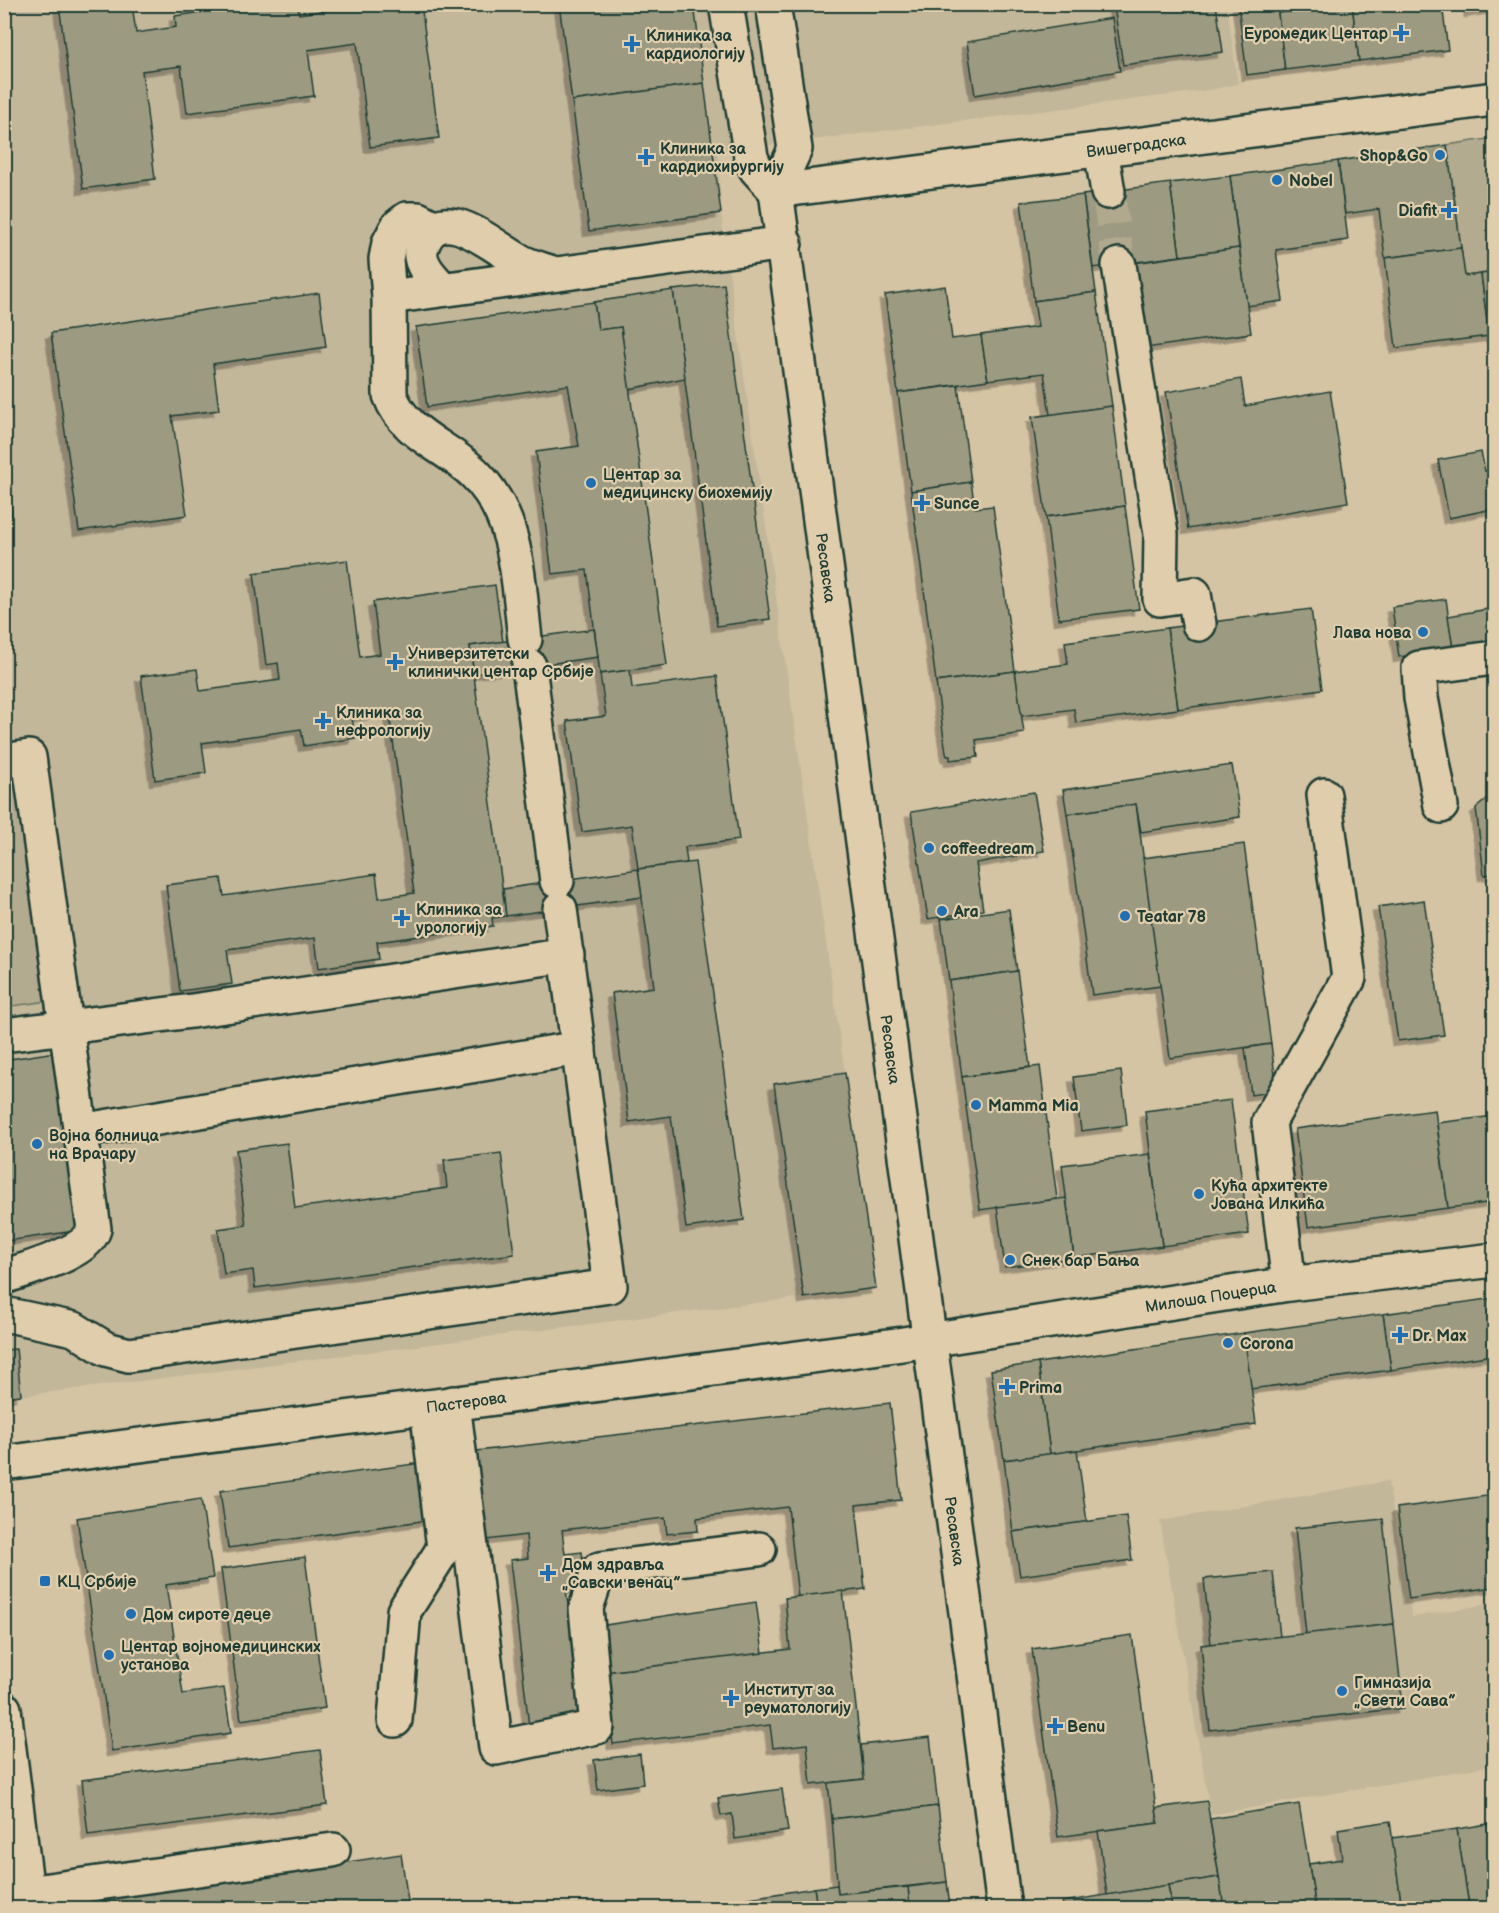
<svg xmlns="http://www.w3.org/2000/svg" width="1499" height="1913" viewBox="0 0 1499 1913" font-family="'Balsamiq Sans',sans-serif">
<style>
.built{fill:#c3b79a}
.green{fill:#b3ab8f;stroke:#697462;stroke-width:1.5}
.building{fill:#9c9a81;stroke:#1f3d34;stroke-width:1.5;filter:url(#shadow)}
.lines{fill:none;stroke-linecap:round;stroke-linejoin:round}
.minor-tunnel{stroke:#b0a98e;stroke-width:33;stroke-dasharray:33 16;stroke-linecap:butt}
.minor-casing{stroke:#1f3d34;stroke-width:38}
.minor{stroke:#e0cdab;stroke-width:33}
.poi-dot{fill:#1f6fb2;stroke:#e0cdab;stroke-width:2}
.labels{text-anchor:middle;stroke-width:4.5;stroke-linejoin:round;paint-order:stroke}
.poi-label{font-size:16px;font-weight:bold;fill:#1f3d34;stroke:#e0cdab;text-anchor:start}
.street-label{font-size:16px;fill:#1f3d34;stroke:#e0cdab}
</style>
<defs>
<filter id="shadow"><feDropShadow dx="-5.5" dy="5.5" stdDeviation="0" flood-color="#0004"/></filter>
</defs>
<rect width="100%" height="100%" fill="#d4c4a4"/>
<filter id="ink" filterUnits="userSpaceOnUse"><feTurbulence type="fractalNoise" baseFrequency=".0167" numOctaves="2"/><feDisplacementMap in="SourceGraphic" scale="12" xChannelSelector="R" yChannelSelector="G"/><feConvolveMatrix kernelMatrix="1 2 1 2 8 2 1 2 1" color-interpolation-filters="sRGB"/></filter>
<g filter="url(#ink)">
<g class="built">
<polygon points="4,5 1227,5 1238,84 1210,90 718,152 721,213 726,251 876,1288 5,1398"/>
<polygon points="1388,1481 1412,1617 1494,1603 1494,1765 1211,1815 1160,1521"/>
</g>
<g class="green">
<polygon points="1494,138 1494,272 1465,276 1447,145"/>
<polygon points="15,760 48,1001 5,1007 4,761"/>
</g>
<g class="building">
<polygon points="59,4 132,4 136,33 176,27 175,16 258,4 298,4 299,14 356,6 356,4 421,4 439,138 370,147 357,43 308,50 314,96 187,113 181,66 142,71 155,179 83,189"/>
<polygon points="559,4 694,4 704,83 572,101"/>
<polygon points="1124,4 1216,4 1223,52 1123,65 1114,6"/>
<polygon points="1238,4 1277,4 1285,70 1247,75"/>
<polygon points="1352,4 1359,61 1285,70 1278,13"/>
<polygon points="1352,4 1442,4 1448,50 1359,61"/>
<polygon points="1469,4 1494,4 1494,8 1470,12"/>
<polygon points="1112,18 1120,71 975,95 967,42"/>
<polygon points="704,83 721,213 589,231 572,101"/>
<polygon points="1447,145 1461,248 1385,258 1379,209 1345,214 1338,161"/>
<polygon points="1338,161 1348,240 1276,250 1283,301 1247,306 1230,176"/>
<polygon points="1230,176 1239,248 1180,256 1170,183"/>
<polygon points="1170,183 1180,256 1093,268 1083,195"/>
<polygon points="1083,195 1096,292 1034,301 1021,202"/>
<polygon points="1239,248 1251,333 1146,348 1134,263"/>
<polygon points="1461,248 1465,276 1481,274 1489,336 1396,348 1385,258"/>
<polygon points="1494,272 1494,336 1489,336 1481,274"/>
<polygon points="724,284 770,619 717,626 673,290"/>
<polygon points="945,286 952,339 981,335 988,380 898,393 885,295"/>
<polygon points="673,290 685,378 629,389 621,327 598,330 594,302"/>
<polygon points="1096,292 1112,406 1050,415 1044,373 988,380 981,335 1038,327 1034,301"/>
<polygon points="319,293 326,347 213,364 219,410 172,416 187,515 79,531 51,333"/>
<polygon points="594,302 598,330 621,327 667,665 600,674 587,570 552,574 536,452 579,446 568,385 427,407 416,327"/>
<polygon points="1241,379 1245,406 1330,391 1348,502 1188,529 1166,392"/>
<polygon points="958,385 971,482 911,491 898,393"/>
<polygon points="1112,406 1125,506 1046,517 1032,417"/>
<polygon points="4,447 12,515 4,516"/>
<polygon points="1481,452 1485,471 1494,469 1494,514 1493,509 1449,518 1438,460"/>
<polygon points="971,482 975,508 993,506 1015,671 936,682 911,491"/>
<polygon points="1125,506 1139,609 1059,619 1046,517"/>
<polygon points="347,560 360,657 380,654 373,602 495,585 503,642 470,646 506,916 492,918 493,926 377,942 379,959 319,968 315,938 227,950 232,984 180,991 166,885 221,878 224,896 376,874 379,898 414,893 389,712 352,717 355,738 304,746 301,729 202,743 206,773 155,780 141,676 197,669 200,691 280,680 278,663 266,665 254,573"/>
<polygon points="1446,599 1453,648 1399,657 1392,607"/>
<polygon points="1494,608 1494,642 1453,648 1448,616"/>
<polygon points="1311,609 1322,689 1178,709 1167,628"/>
<polygon points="1167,628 1178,709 1076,723 1074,709 1021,716 1015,671 1068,664 1065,642"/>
<polygon points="594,629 598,657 474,674 470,646"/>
<polygon points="630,670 632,688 717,676 739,840 685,847 687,863 638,869 632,825 582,832 567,721 606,716 600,674"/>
<polygon points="1015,671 1024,733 976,740 978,757 950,760 950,756 947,756 946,753 936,682"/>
<polygon points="1232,765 1240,817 1141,832 1136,804 1067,814 1063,790"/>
<polygon points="1034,792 1044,851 976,863 983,910 928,919 911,812"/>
<polygon points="1494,793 1494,874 1484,875 1476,808"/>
<polygon points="1136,804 1161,986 1092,995 1067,814"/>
<polygon points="1244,844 1271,1044 1170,1058 1143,858"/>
<polygon points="695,862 744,1220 686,1228 671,1116 629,1122 612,993 654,987 638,869"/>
<polygon points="638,869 642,897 506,916 503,889"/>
<polygon points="1424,900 1444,1035 1398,1041 1378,907"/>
<polygon points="1009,909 1017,971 949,981 941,919"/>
<polygon points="1017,971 1030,1067 962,1077 949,981"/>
<polygon points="1271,1044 1277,1091 1251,1095 1245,1048"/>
<polygon points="55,1052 81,1230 7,1241 4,1228 4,1060"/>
<polygon points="1040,1066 1057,1199 980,1210 962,1077"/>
<polygon points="1121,1071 1127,1125 1081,1131 1074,1077"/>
<polygon points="845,1073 876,1288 804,1298 774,1084"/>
<polygon points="1231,1100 1249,1234 1162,1246 1145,1111"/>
<polygon points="1435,1110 1448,1208 1308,1227 1295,1129"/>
<polygon points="1494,1116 1494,1202 1448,1208 1437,1123"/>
<polygon points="287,1143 295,1208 447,1188 444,1160 501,1153 514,1254 255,1288 253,1270 224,1274 218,1229 246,1225 236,1150"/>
<polygon points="1150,1154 1162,1246 1074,1258 1062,1165"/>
<polygon points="1066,1198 1074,1258 1005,1267 997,1207"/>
<polygon points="1494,1298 1494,1355 1391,1370 1383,1314"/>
<polygon points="1383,1314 1391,1370 1251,1389 1244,1333"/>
<polygon points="1244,1333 1256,1424 1050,1454 1038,1363"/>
<polygon points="16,1349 21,1395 4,1397 4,1350"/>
<polygon points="1038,1363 1050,1454 1004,1460 991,1370"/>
<polygon points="890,1403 901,1500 856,1505 865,1589 798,1597 788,1507 697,1518 698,1531 667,1534 665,1518 562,1530 565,1554 582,1552 586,1587 566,1589 582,1721 529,1727 510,1560 528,1558 526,1535 487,1540 477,1451"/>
<polygon points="1077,1450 1087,1522 1013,1532 1004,1460"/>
<polygon points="428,1462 436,1519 228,1548 220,1491"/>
<polygon points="1494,1495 1494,1587 1409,1599 1397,1508"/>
<polygon points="201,1499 213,1578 166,1585 183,1694 224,1688 231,1733 112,1751 77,1518"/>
<polygon points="1126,1516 1132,1560 1020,1576 1013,1532"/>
<polygon points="1383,1519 1394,1624 1306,1634 1295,1528"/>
<polygon points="305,1557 325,1708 241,1720 221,1569"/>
<polygon points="1273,1572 1280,1637 1211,1644 1204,1579"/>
<polygon points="843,1591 864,1779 811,1785 807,1744 773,1748 770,1725 613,1744 604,1672 790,1649 785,1598"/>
<polygon points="756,1602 763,1653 604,1672 599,1626"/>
<polygon points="1394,1624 1403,1708 1210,1730 1201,1645"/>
<polygon points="1132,1635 1158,1823 1058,1837 1032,1649"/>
<polygon points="930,1737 938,1806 832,1819 828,1783 864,1779 861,1745"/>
<polygon points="320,1750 327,1805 88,1835 82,1780"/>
<polygon points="640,1754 643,1784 598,1790 594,1760"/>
<polygon points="782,1789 788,1831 735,1839 732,1814 721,1816 718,1798"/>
<polygon points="1207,1801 1219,1877 1107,1895 1098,1831 1158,1823 1156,1808"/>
<polygon points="1299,1804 1316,1908 1224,1908 1210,1819"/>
<polygon points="938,1806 947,1882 838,1894 832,1819"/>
<polygon points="1390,1821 1402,1908 1316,1908 1309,1864 1342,1859 1338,1829"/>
<polygon points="1494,1823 1494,1903 1469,1906 1457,1829"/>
<polygon points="1457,1829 1469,1906 1454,1908 1402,1908 1392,1838"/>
<polygon points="401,1854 409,1908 86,1908 85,1901"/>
<polygon points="1219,1877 1224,1908 1172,1908 1168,1885"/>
<polygon points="947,1882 950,1908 910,1908 908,1887"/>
<polygon points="837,1885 838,1894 908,1887 910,1908 817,1908 814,1888"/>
<polygon points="1168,1885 1172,1908 1063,1908 1062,1902"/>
<polygon points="814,1888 817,1908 718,1908 717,1903"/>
<polygon points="717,1903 718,1908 687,1908"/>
</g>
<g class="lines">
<polyline class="minor-tunnel" points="1108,192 1119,265"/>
<g class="minor-casing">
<g id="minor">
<polyline points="726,4 751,157 756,169 776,191"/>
<polyline points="773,4 795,149 776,191"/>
<polyline points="1101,149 1108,192"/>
<path id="s1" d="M776,191L967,1620L1004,1908"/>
<path id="s2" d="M776,191L1494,99"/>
<path d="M435,228L418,219H407L398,226L389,243L386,259L389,297L390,395C404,435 449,447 476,475C519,518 518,582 525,639"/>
<polyline points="1119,265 1161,534 1160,599 1194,594 1199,624"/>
<path d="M443,289C432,278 416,262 422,246C439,197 492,246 518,260C528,266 541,269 552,273"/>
<polyline points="389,297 785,243"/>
<polyline points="529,666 557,881"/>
<path d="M4,761L29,757L94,1229C87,1254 28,1268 4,1277"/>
<polyline points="1441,806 1421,698 1419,668 1494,658"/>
<polyline points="4,1035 192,1011 567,955"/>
<polyline points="80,1131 579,1048"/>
<polyline points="1289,1284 1269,1122 1349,978 1324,795"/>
<polyline points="4,1314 74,1329 106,1349 129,1355 610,1286 560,909"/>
<polyline points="453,1403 496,1748 597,1727 586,1608 599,1569 759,1549"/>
<path id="s3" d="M4,1463L903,1344L1289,1284L1494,1260"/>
<polyline points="4,1709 29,1908"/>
<polyline points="395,1720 404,1611 444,1548 427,1407"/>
<polyline points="27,1893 333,1850"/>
</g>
</g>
<use href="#minor" class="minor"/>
</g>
</g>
<g class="poi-dot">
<path d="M1398 24h6v6h6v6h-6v6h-6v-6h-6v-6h6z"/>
<path d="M629 35h6v6h6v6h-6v6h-6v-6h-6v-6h6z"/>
<circle cx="1440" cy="155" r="6"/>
<path d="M643 148h6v6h6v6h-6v6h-6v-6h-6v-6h6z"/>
<circle cx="1277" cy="180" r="6"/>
<path d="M1446 201h6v6h6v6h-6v6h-6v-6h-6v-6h6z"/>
<circle cx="591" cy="483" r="6"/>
<path d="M919 494h6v6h6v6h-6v6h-6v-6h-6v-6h6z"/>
<circle cx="1423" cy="632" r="6"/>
<path d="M392 653h6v6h6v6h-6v6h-6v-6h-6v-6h6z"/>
<path d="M320 712h6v6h6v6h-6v6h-6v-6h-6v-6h6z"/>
<circle cx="929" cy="848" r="6"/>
<circle cx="942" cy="911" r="6"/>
<circle cx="1125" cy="916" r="6"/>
<path d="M399 909h6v6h6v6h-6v6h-6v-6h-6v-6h6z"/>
<circle cx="976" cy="1105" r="6"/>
<circle cx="37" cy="1144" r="6"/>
<circle cx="1199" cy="1194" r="6"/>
<circle cx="1010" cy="1260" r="6"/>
<path d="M1397 1326h6v6h6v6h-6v6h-6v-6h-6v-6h6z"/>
<circle cx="1228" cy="1343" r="6"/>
<path d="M1004 1378h6v6h6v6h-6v6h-6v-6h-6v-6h6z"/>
<path d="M545 1564h6v6h6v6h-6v6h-6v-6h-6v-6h6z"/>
<rect x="39" y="1575" width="12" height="12" rx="3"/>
<circle cx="131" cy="1614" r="6"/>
<circle cx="109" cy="1655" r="6"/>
<circle cx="1342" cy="1691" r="6"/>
<path d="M728 1689h6v6h6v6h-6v6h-6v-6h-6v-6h6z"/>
<path d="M1052 1717h6v6h6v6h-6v6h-6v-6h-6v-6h6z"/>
</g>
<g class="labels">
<g class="poi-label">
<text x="1388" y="39" text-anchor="end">Еуромедик Центар</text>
<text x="646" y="41">Клиника за<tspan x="646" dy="18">кардиологију</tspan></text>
<text x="660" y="154">Клиника за<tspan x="660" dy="18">кардиохирургију</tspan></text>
<text x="1428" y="161" text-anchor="end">Shop&amp;Go</text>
<text x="1289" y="186">Nobel</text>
<text x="1437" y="216" text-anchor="end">Diafit</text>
<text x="603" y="480">Центар за<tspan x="603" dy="18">медицинску биохемију</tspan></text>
<text x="934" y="509">Sunce</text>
<text x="1411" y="638" text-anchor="end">Лава нова</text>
<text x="408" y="659">Универзитетски<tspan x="408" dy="18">клинички центар Србије</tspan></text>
<text x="336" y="718">Клиника за<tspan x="336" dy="18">нефрологију</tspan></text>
<text x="941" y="854">coffeedream</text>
<text x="416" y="915">Клиника за<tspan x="416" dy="18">урологију</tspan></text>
<text x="954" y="917">Ara</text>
<text x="1137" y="922">Teatar 78</text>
<text x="988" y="1111">Mamma Mia</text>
<text x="49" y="1141">Војна болница<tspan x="49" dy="18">на Врачару</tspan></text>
<text x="1211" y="1191">Кућа архитекте<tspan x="1211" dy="18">Јована Илкића</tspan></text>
<text x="1022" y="1266">Снек бар Бања</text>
<text x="1412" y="1341">Dr. Max</text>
<text x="1240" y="1349">Corona</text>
<text x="1019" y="1393">Prima</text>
<text x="562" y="1570">Дом здравља<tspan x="562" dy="18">„Савски венац”</tspan></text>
<text x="57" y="1587">КЦ Србије</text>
<text x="143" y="1620">Дом сироте деце</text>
<text x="121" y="1652">Центар војномедицинских<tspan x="121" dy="18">установа</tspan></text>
<text x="1354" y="1688">Гимназија<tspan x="1354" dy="18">„Свети Сава”</tspan></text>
<text x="744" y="1695">Институт за<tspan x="744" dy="18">реуматологију</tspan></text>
<text x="1067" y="1732">Benu</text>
</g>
<g class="street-label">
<text dy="6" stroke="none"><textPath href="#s2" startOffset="363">Вишеградска</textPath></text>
<text dy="6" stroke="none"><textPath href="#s1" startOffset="380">Ресавска</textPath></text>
<text dy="6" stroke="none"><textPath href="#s1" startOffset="866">Ресавска</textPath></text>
<text dy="6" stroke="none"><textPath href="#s3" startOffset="1218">Милоша Поцерца</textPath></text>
<text dy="6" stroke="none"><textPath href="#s3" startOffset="466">Пастерова</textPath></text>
<text dy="6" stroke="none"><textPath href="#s1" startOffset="1352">Ресавска</textPath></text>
</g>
</g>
<rect width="1499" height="1913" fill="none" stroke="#e0cdab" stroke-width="24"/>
<rect x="12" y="12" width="1475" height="1889" fill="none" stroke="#1f3d34" stroke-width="2" filter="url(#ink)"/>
</svg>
